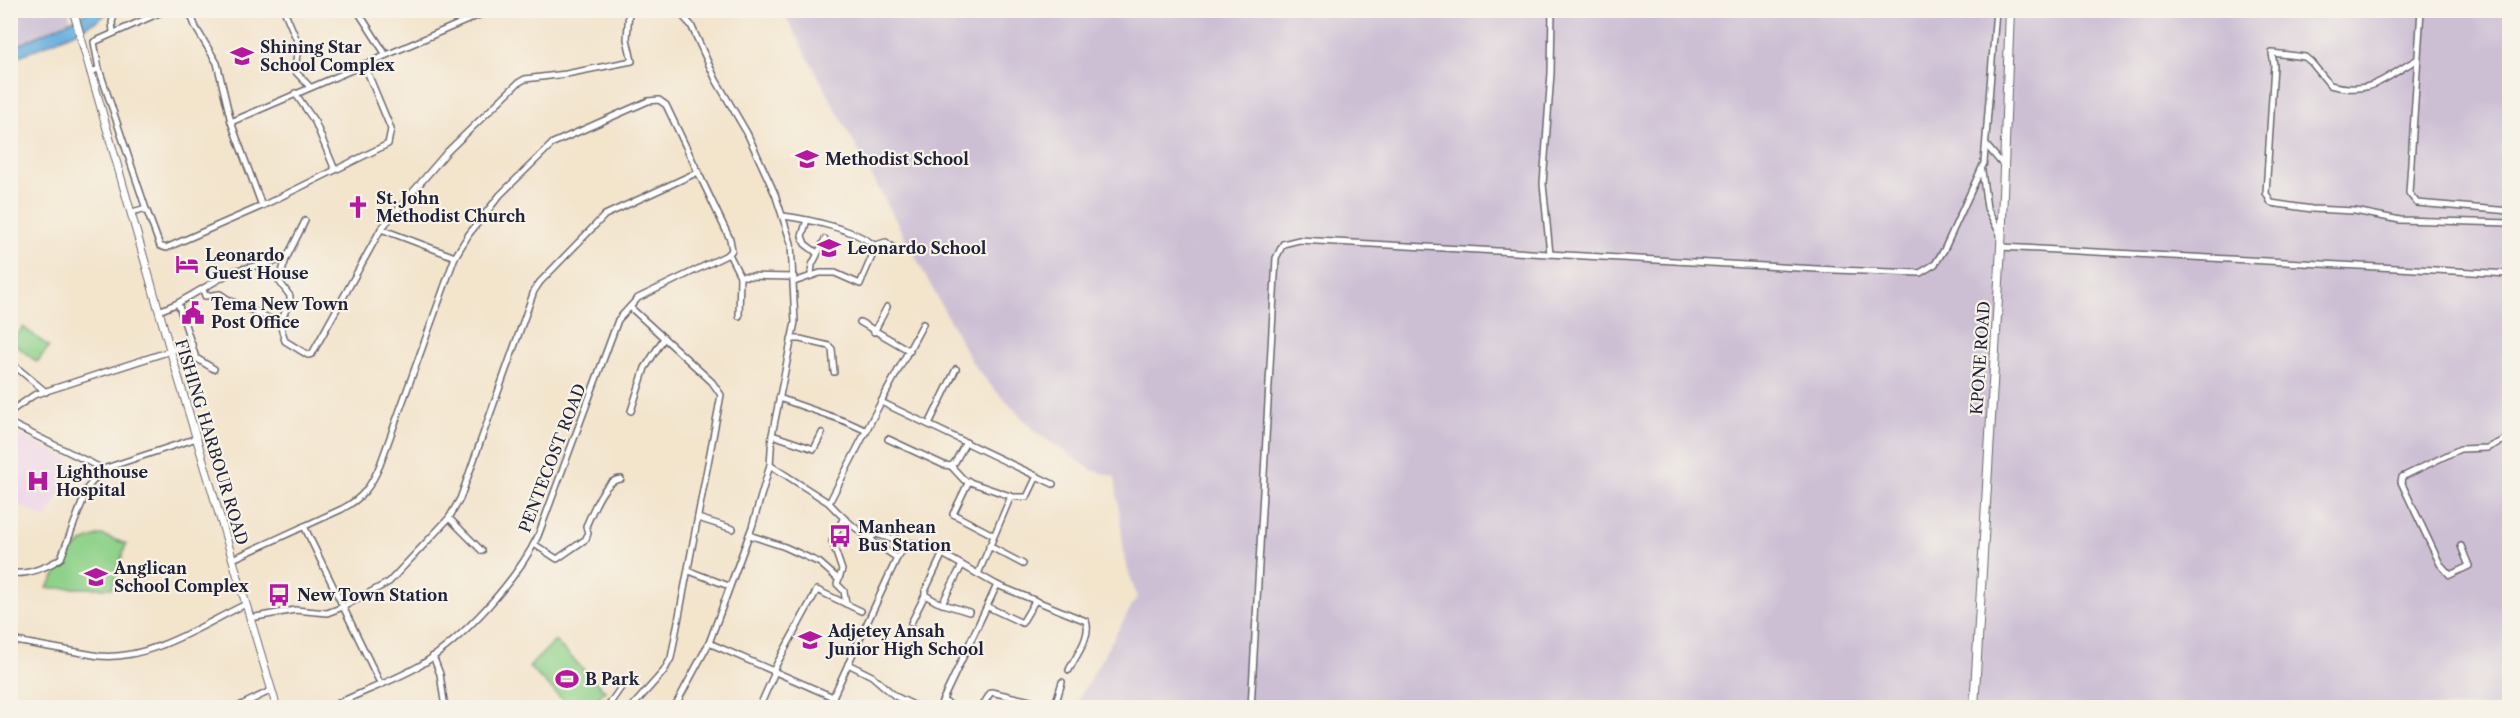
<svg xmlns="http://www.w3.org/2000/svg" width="2520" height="718" viewBox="0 0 2520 718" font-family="'Libre Caslon Text',serif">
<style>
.built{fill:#edd1e9}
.industrial{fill:#ccbfd4}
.green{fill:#8ed189;stroke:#587a62;stroke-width:1.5}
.water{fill:url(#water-ripples);stroke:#44688c;stroke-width:1.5}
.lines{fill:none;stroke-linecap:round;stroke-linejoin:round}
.minor-casing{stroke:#6b666e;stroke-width:8}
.tertiary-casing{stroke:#6b666e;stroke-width:9}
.secondary-casing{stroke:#6b666e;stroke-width:10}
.minor{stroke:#fff;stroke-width:5}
.tertiary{stroke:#fff;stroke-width:7}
.secondary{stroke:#fff;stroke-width:8}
.labels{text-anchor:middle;stroke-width:4.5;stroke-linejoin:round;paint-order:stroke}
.poi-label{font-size:16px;font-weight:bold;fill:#22223b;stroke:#f7f3e8;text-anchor:start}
.street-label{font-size:16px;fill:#22223b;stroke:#f7f3e8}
</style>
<defs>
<pattern id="water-ripples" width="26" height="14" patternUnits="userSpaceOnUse" patternTransform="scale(1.5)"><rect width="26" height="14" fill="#65aedd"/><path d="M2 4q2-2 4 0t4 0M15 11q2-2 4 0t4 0" fill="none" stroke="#538db4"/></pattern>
</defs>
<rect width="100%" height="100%" fill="#f7f3e8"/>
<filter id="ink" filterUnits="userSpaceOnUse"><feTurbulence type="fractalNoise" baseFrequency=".0167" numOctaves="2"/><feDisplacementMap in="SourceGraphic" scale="12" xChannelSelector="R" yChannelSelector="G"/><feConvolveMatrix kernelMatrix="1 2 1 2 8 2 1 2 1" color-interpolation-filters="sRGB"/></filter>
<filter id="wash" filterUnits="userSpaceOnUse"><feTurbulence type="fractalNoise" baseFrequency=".008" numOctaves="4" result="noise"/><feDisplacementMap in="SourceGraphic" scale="24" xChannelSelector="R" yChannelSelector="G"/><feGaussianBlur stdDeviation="1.35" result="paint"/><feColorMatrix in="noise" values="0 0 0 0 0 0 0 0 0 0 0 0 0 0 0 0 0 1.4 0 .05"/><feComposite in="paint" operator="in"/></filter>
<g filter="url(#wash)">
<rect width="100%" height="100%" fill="#f3e4cc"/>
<polygon class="built" points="15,433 75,462 47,519 11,501 11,443"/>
<g class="industrial">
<polygon points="10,11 69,11 70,22 11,49"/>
<polygon points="783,11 2509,11 2509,707 1074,707 1137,597 1125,561 1115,477 1092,470 1037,433 990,385 973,364"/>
</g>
<g class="green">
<polygon points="23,327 49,347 37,362 12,342"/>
<path d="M102,535L126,544L112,588H47C62,565 73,540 102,535Z"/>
<polygon points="555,641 605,691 588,707 570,707 529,667"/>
</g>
<path class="water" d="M87,11H109C98,26 31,50 11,60L10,49L85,14Z"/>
</g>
<g filter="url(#ink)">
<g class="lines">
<g class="minor-casing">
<g id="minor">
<polyline points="189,10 196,28 217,63 231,122 491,10"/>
<polyline points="284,10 298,43 295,71 310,87"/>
<polyline points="357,10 386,55"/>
<polyline points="2421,10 2409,193 2417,203 2510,211"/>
<polyline points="113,32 112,22 116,10"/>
<path d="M2418,59C2383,78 2373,96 2330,85L2311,62L2305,57L2272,53L2274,65L2266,193L2271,203L2312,209L2355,211L2400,220L2510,223"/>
<polyline points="99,69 146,209"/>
<polyline points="90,72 99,69 94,42 166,10"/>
<polyline points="295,93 315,122 335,170"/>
<polyline points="1987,146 2003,165"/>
<polyline points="1982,171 1987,208 2001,236"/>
<polyline points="262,206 388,144 391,129 364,64"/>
<polyline points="132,212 143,209 147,211 160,246 166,248 262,206 231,122"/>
<path d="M783,216C807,219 859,230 876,247L860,284L835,273H820L794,282"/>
<polyline points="807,220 802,236 805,244 817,253"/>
<polyline points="381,229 447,152 518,83 525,79 566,74 632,61 627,39 629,10"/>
<polyline points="875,245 886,242 897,251"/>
<polyline points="2001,247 2510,274"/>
<polyline points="1550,254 1543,184 1551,73 1552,10"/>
<polyline points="811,275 812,265 825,239"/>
<polyline points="740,276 794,277"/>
<path d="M203,289L205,296L220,294C238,308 261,312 280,324L285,341L308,355L312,354L381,229L455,257"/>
<polyline points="178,303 196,358 214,369"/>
<polyline points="630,307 712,382 721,395 671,658 664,671 631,708"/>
<polyline points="159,311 178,303 233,271 286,259 305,221"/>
<polyline points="860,322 910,351"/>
<polyline points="280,324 290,300 290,296 279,281 286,259"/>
<polyline points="874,332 887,307"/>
<polyline points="791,339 800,339 829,346 832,349 834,372"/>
<polyline points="10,362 46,392"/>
<polyline points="779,398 847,422 867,431"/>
<polyline points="881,402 923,324"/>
<polyline points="631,411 645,368 664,338"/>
<polyline points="10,414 14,409 34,395 192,344"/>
<polyline points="10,423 103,469 197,438"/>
<polyline points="929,424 956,369"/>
<polyline points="772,435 814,449 822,433"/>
<polyline points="888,439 944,465 951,466 955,462 966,442"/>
<polyline points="770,465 829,503 881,402 1053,484"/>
<polyline points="951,466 964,480 1013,497 1027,497 1037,476"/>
<polyline points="969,481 953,514 993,535"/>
<path d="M829,503C849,525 872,541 897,558"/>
<polyline points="449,518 482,551"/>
<polyline points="698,518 733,529"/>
<polyline points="843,519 832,541 842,570 837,584 844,591 846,604"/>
<polyline points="304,526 380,683"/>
<polyline points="749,535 785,547 820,563 838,579"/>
<polyline points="869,539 876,534 891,539 895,537"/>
<path d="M534,544L557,559L586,539L588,533L586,526C593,511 604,479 621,479"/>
<polyline points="989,546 1023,564"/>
<polyline points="2461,546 2469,566 2450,575 2440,564 2401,482 2402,477 2460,449 2487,448 2510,437"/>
<polyline points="943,553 925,591 925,595 937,602 969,612"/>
<path d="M233,559L342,509C363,498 371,486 380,465L455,257L469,234L500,195L553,143L648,101L659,100L666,105L730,239L732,250L729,254L740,276L739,316"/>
<polyline points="689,571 729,586"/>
<path d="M10,572C24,577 50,566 61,558L88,487L103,469"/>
<polyline points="978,574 1011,496"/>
<polyline points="942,604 962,565"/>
<polyline points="988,607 1022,623 1035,601"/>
<polyline points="250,618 295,610 327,613 343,607 389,582 449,518 460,499 534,291 540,282 605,215 698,172"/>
<polyline points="911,623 925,595"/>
<path d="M10,640L99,656C149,661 202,625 246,604"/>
<polyline points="709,643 833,697 827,708"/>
<polyline points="433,656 440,674 445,708"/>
<polyline points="848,664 872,676 895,696 920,708"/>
<polyline points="773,671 817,590 861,611"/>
<path d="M833,697L897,558L907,544L913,543L934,549L997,585L1086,621C1092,636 1075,657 1069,670"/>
<polyline points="943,701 957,708"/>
<polyline points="608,706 622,686"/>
<polyline points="235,708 272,690"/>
<path d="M328,708C358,693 392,682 421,665C464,638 516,581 538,536L618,320L638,298L729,254"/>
<polyline points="674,708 709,643 752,527 770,465 772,435 795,322 791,243 775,194 747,133 716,80 691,25 677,10"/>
<polyline points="759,708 775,672"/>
<polyline points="939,708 997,585"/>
<polyline points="981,708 991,692 1052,706 1056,702 1062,682"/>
<polyline points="1251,708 1276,258 1283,244 1299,240 1835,270 1920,273 1935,264 1944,250 1984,163 1996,10"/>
</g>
</g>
<g class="tertiary-casing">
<polyline id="tertiary" points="73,10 171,353 277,708"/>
</g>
<g class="secondary-casing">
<polyline id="secondary" points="1974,708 2001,247 2010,10"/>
</g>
<use href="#minor" class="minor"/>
<use href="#tertiary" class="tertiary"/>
<use href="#secondary" class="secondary"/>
</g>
</g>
<defs>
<g id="school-bare" transform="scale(1.8)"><path d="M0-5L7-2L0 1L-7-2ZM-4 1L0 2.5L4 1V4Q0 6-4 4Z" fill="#b5179e" stroke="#f7f3e8" stroke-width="2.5" paint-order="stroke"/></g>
<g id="church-bare" transform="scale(1.8)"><path d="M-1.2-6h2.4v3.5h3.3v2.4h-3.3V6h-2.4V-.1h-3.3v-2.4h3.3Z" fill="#b5179e" stroke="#f7f3e8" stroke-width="2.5" paint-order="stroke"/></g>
<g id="hotel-bare" transform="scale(1.8)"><path d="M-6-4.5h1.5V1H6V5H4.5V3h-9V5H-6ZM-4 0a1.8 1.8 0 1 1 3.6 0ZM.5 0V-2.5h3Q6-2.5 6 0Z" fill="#b5179e" stroke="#f7f3e8" stroke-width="2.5" paint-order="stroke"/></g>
<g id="civic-bare" transform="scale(1.8)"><path d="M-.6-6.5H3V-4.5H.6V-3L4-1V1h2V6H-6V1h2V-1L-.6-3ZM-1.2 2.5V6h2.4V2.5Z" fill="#b5179e" stroke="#f7f3e8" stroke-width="2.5" paint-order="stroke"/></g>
<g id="hospital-bare" transform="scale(1.8)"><path d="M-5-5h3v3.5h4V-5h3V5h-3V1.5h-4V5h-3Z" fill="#b5179e" stroke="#f7f3e8" stroke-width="2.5" paint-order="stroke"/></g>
<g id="bus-bare" transform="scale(1.8)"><path d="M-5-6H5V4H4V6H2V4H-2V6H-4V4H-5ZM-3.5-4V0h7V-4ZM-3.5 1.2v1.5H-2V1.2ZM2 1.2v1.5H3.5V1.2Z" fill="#b5179e" stroke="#f7f3e8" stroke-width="2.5" paint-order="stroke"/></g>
<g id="stadium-bare" transform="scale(1.8)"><path d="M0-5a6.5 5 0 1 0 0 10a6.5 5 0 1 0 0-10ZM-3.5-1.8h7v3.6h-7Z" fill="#b5179e" stroke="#f7f3e8" stroke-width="2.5" paint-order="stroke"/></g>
</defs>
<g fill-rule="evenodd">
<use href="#school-bare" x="242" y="56"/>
<use href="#school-bare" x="807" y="159"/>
<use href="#church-bare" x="358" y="207"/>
<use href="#school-bare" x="829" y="248"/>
<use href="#hotel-bare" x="187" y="264"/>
<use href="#civic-bare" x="193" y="313"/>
<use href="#hospital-bare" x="38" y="481"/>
<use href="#bus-bare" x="840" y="536"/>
<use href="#school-bare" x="96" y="577"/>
<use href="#bus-bare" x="279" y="595"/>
<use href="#school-bare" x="810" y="640"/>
<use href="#stadium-bare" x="567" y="679"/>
</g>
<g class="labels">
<g class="poi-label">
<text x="260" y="53">Shining Star<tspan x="260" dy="18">School Complex</tspan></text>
<text x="825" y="165">Methodist School</text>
<text x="376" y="204">St. John<tspan x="376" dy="18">Methodist Church</tspan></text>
<text x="847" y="254">Leonardo School</text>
<text x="205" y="261">Leonardo<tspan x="205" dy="18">Guest House</tspan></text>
<text x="211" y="310">Tema New Town<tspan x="211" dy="18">Post Office</tspan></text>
<text x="56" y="478">Lighthouse<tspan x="56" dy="18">Hospital</tspan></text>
<text x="858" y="533">Manhean<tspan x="858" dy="18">Bus Station</tspan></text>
<text x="114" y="574">Anglican<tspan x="114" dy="18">School Complex</tspan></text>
<text x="297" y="601">New Town Station</text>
<text x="828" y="637">Adjetey Ansah<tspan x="828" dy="18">Junior High School</tspan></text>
<text x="585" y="685">B Park</text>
</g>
<g class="street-label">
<text transform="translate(1980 358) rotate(-86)" y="6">KPONE ROAD</text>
<text transform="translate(212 442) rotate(73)" y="6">FISHING HARBOUR ROAD</text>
<text transform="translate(552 458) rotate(-69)" y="6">PENTECOST ROAD</text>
</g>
</g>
<rect width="2520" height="718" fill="none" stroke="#f7f3e8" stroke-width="36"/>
</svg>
